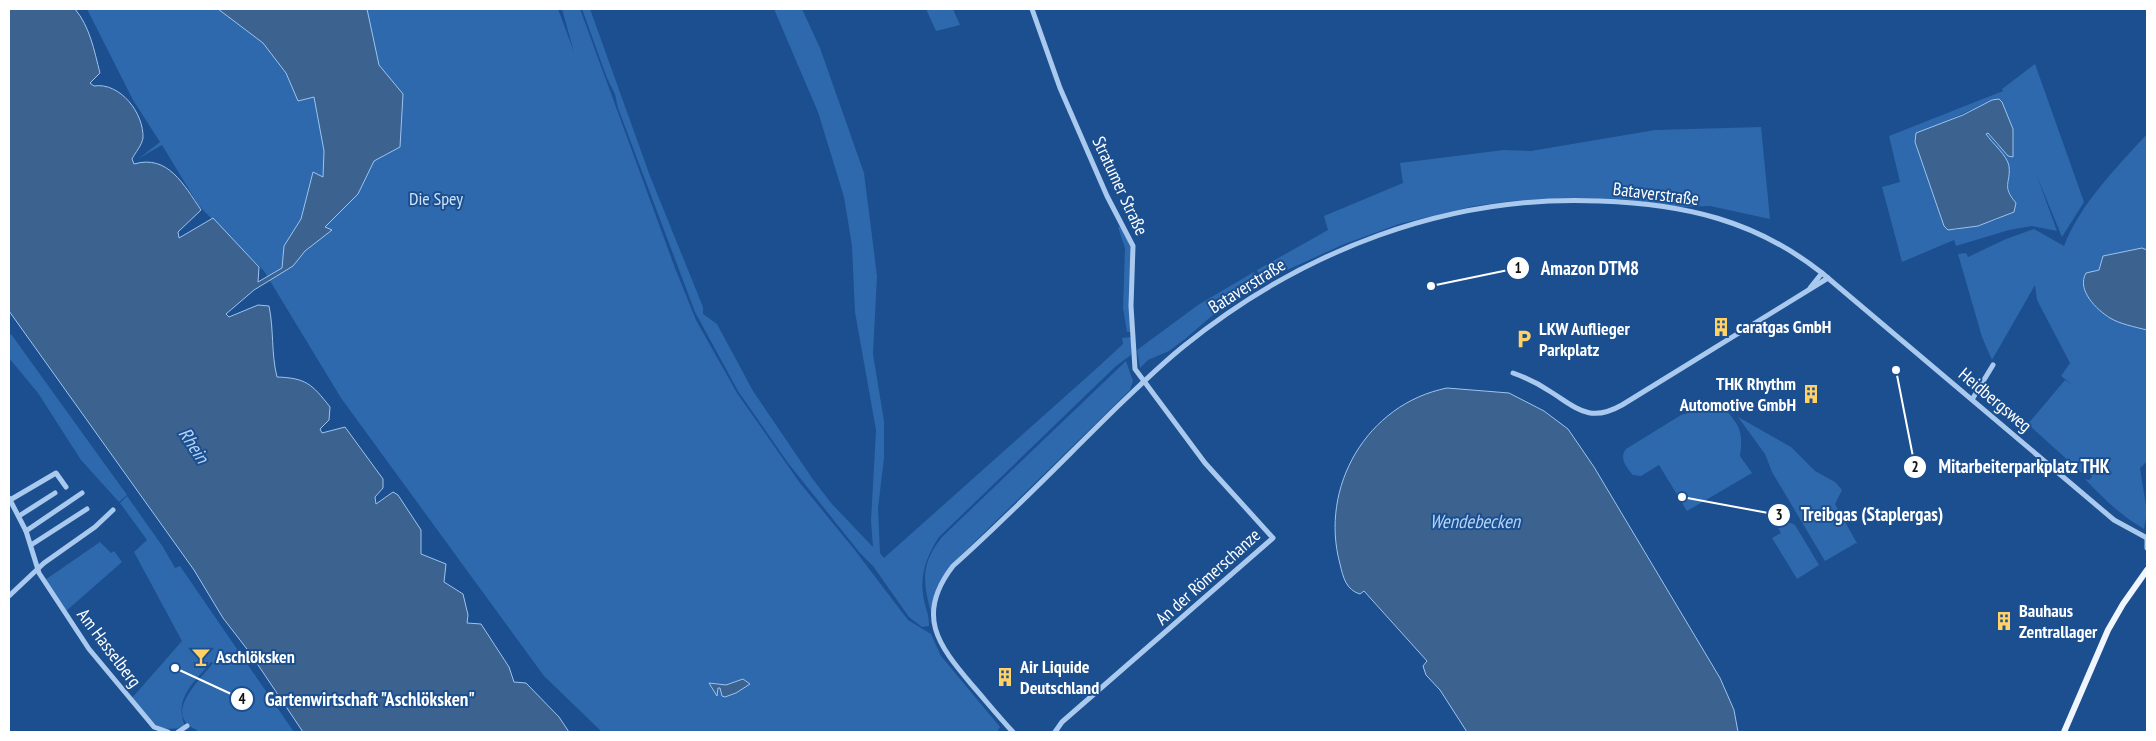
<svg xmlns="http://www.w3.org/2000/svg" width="2156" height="741" viewBox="0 0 2156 741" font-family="'PT Sans Narrow',sans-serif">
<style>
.green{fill:#2e69ad;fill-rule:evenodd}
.water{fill:#3c6290;stroke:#9cc4f0}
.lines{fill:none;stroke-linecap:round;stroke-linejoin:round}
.minor{stroke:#a9c9ee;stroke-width:5}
.major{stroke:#f0f6ff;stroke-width:6}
.labels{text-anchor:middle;stroke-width:4;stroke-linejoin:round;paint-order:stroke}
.street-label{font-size:18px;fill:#fff;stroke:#1b4f8f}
.park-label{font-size:18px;fill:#cfe3fa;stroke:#1b4f8f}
.poi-label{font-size:18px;font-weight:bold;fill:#fff;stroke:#1b4f8f;text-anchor:start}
.water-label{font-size:19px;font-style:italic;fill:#b5d3f5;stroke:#1b4f8f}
.leader{fill:none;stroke:#fff;stroke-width:2}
.callout-dot{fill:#fff;stroke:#1b4f8f;stroke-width:2}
.mark-label{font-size:15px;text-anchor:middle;font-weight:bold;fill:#111}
.callout-label{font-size:19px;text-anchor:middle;font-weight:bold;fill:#fff;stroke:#1b4f8f;stroke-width:4;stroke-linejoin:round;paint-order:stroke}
</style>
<rect width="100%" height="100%" fill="#1b4f8f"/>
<g class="green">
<polygon points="87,9 558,9 574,52 562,9 580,9 675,268 696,320 737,393 800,483 854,549 908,620 931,634 941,656 1000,727 997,732 602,732 544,676 341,398 264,271 199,206 162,145 138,159 160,142 133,100"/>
<path d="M582,9H590L650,176L703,307V314L717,324L753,391L812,478L831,503L873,547L871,521L876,430L855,312L852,246L844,197L818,112L774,9H802L820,48L864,173L877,276L873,354L884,421V458L878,508L880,553L884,558L1097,368L1123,344L1122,338L1132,337L1131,355L1116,366L939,537C926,557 919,576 924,600C926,610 929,614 929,626L922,627L909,617L873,566L860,553L788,463L738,391L695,312L618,108L615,94L607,78Z"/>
<polygon points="926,9 953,9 960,25 936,31"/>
<path d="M2035,64L2084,202L2062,237L2037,176L2057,231L2032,226L2009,230L1956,246L1954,240L1902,262L1882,187L1900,182L1889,136L2003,91L2002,89ZM1992,100L2013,135L2012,142L1997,145L1988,133L1986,134L2009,165C2006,181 2006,190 2016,203L1997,220L1955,230L1944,226L1915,142L1943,123Z"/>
<polygon points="1761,127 1770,219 1710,206 1682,207 1622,199 1569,198 1511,201 1474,206 1399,224 1342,245 1263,281 1257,270 1328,230 1324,216 1403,183 1400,163 1504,150 1531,151 1655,130"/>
<path d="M2147,134V250L2142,248L2103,256L2099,270L2086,273L2091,301L2134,327L2147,330V461L2140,468L2147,512L2144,529C2120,515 2103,498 2085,479L2089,480L2092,477L2090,473L2086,472L2083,474L2028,424L2065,380L2073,385L2061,376L2070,363L2037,300L2035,285L1992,360L1982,337L1958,254L1966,253L1968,257L2006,239L2034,229L2064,246C2080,204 2117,167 2147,134Z"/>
<polygon points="1118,227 1122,227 1131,248 1132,332 1127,332 1123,308 1125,248"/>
<polygon points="1254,272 1260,284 1228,302 1185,339 1169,351 1148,360 1140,368 1137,350 1198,305"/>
<polygon points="11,334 127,495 119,502 81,460 38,393 9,358 9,336"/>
<path d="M1126,361L1133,381L1130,390L953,563L937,587L931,613C923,581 920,565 942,537Z"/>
<path d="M1717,401L1721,403C1738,426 1744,427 1740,456L1752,473L1687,511L1659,465L1641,476L1633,475C1626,467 1619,458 1626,449L1681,415C1694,413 1704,401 1717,401Z"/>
<polygon points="1738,417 1791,447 1815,471 1835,482 1842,490 1835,504 1858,545 1856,543 1825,561 1772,472 1765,454"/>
<path d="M127,496L163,547L175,568L180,566L294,732H196L197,730C161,715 200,680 213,663L211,662C195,682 173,698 185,726C155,736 150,718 132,698L182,641L134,552L147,540L120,503Z"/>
<polygon points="1788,522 1795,525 1819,565 1797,579 1772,538 1781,533 1778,528"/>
<polygon points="100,542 111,553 114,551 122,562 65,612 45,580"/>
</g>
<g class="water">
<path d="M9,9H75C90,27 94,50 100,73L90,83L94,86C120,82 144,113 143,138C142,145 135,153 132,159L134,164C168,154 184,185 201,210L178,232L179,238L213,218L259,267L258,282L282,268L284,246L301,219L313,172L323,177L324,151L314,97L298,101L286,73L263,43L218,9H367L379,65L403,94L400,147L374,161L358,194L325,227L332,230L305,251L293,266L254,290L226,314L229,317L258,305L269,306C274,330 271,353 277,377C306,378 312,384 330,407L329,420L320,429L322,433L345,427L383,479V488L375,497L376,504L393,492L398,495L421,530V554L446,564L444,582L463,594L468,615L467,623L481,624L509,667L514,682L526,683L559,717L569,732H303L250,653L223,618L194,570L9,311Z"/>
<path d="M1999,99L2002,102L2013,129V157L2008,156L1988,133L1986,134C1992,143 2007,155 2009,166C2011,184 2001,185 2016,203L2014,212L1978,226L1948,230L1944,226L1915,142L1916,133L1963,115L1992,100Z"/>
<path d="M2142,248L2147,250V330C2135,327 2120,324 2110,318C2097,310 2076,290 2086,273L2099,270L2103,256Z"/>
<path d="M1447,388L1509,393L1544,411L1568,429L1594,467L1720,678L1734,710L1738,732H1467L1440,690L1426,675L1423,666L1427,661L1364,591L1360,594C1346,590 1343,577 1340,564C1319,487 1367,404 1447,388Z"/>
<polygon points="743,679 750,684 736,693 725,697 722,696 720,688 718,688 717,696 709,683 726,685"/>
</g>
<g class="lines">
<g class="minor">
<polyline points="1032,9 1060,88 1107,196 1133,246 1131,306 1135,369 1205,463 1273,538 1062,722 1055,732"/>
<polyline points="1810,288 1822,273"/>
<path d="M1513,373C1527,378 1539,384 1551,392C1578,409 1590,423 1622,405L1828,278"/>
<polyline points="1973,398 1993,365"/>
<polyline points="9,498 26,531 39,573 89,649 154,727 168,732"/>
<polyline points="10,500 56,473 66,487"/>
<polyline points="19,516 55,493"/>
<polyline points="26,531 82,493"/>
<polyline points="2147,539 2147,548"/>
<polyline points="31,545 87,509"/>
<polyline points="9,596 44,563 95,527 113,510"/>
<polyline points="178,732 187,726"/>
<path d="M1013,732C999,717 986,701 972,685C938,645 915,615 953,566C1008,517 1060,463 1113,411C1136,389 1159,366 1184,346C1301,251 1448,194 1600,201C1684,204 1755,220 1822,273L2114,520L2147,538"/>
</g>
<polyline class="major" points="2064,732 2108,630 2123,604 2147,570"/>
</g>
<defs>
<g id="building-bare" transform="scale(1.5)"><path d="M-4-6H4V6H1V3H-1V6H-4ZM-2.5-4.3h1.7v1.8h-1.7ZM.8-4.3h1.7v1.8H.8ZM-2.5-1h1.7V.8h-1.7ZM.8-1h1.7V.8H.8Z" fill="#ffd166" stroke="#1b4f8f" stroke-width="2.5" paint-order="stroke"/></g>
<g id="parking-bare" transform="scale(1.5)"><path d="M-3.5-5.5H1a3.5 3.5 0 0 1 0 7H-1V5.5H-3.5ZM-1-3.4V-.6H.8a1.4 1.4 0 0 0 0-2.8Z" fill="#ffd166" stroke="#1b4f8f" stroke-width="2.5" paint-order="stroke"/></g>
<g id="bar-bare" transform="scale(1.5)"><path d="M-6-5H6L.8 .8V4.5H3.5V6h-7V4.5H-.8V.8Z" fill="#ffd166" stroke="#1b4f8f" stroke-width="2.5" paint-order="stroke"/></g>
</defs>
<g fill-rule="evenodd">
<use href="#building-bare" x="1721" y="327"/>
<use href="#parking-bare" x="1524" y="339"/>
<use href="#building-bare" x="1811" y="394"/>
<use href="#building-bare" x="2004" y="621"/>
<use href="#bar-bare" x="201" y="657"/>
<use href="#building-bare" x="1005" y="677"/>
</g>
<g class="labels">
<g class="street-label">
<text transform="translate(1120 186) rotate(65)" y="6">Stratumer Straße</text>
<text transform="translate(1656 194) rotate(7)" y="6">Bataverstraße</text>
<text transform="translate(1247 286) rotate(-32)" y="6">Bataverstraße</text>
<text transform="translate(1995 400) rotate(40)" y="6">Heidbergsweg</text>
<text transform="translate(1208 577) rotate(-42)" y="6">An der Römerschanze</text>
<text transform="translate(109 648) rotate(53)" y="6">Am Hasselberg</text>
</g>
<g class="park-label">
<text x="436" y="205">Die Spey</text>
</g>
<g class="poi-label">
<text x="1736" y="333">caratgas GmbH</text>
<text x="1539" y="335">LKW Auflieger<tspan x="1539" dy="21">Parkplatz</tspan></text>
<text x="1796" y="390" text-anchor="end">THK Rhythm<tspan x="1796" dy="21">Automotive GmbH</tspan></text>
<text x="2019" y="617">Bauhaus<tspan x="2019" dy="21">Zentrallager</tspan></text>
<text x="216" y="663">Aschlöksken</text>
<text x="1020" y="673">Air Liquide<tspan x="1020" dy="21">Deutschland</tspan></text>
</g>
<g class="water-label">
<text transform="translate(194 445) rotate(56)" y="7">Rhein</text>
<text x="1475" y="528">Wendebecken</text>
</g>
</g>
<path class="leader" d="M1431 286L1518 268M1896 370L1915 467M1682 497L1779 515M175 668L242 699"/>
<g class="callout-dot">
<circle cx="1431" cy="286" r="5"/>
<circle cx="1896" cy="370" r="5"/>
<circle cx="1682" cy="497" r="5"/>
<circle cx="175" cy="668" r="5"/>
<circle cx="1518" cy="268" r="12"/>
<circle cx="1915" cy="467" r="12"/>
<circle cx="1779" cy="515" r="12"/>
<circle cx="242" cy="699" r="12"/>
</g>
<g class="mark-label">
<text x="1518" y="273">1</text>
<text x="1915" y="472">2</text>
<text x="1779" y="520">3</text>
<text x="242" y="704">4</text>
</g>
<g class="callout-label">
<text x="1590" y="275">Amazon DTM8</text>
<text x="2024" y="473">Mitarbeiterparkplatz THK</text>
<text x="1872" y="521">Treibgas (Staplergas)</text>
<text x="370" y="706">Gartenwirtschaft "Aschlöksken"</text>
</g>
<rect width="2156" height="741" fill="none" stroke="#ffffff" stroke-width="20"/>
</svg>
